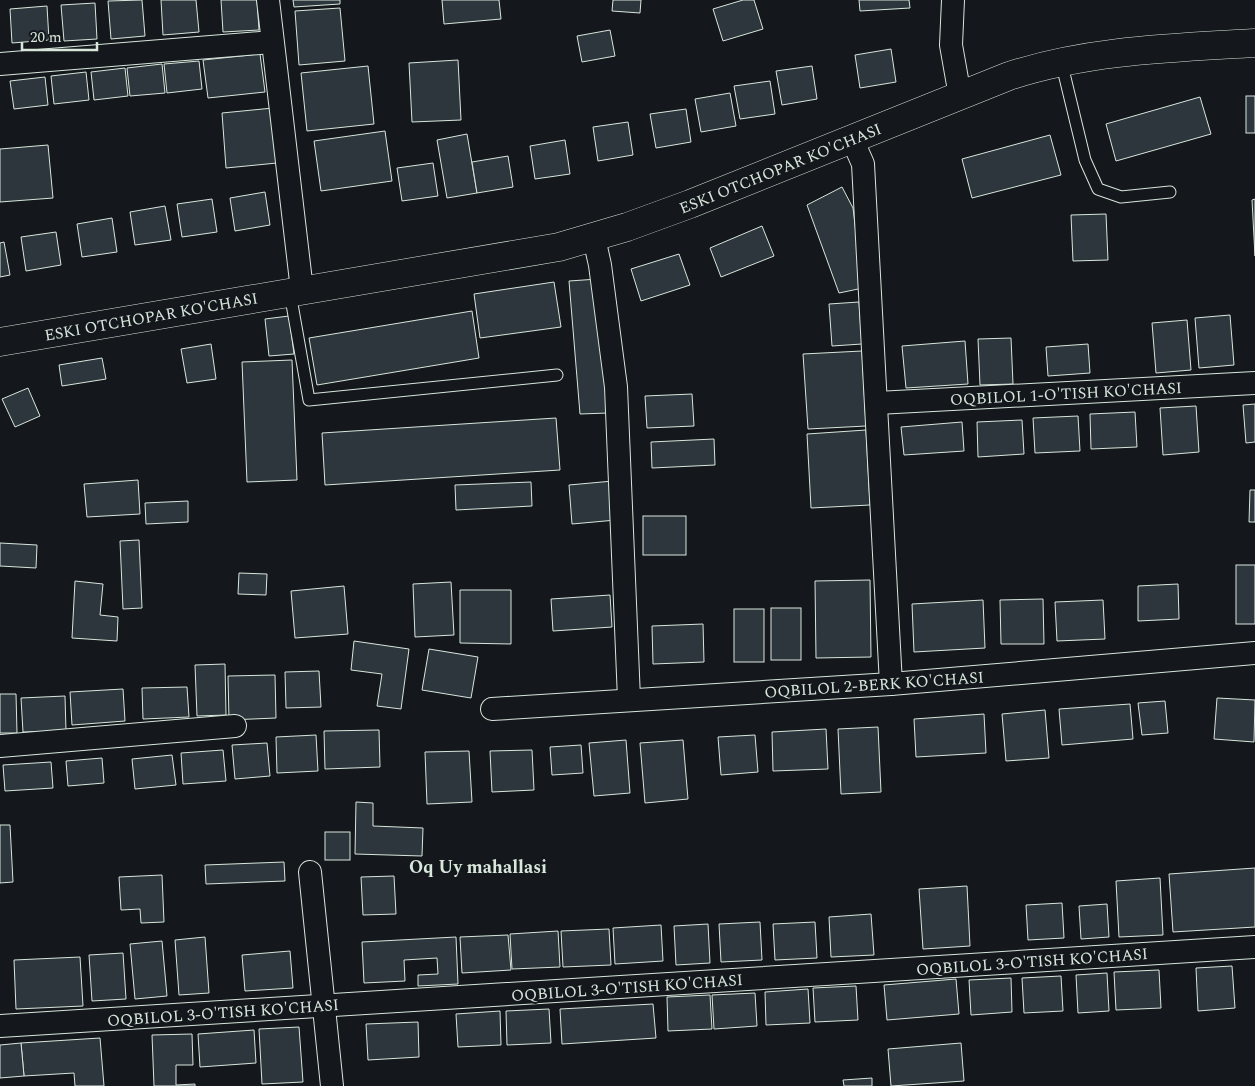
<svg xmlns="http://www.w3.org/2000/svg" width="1255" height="1086" viewBox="0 0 1255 1086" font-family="Spectral,serif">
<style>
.building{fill:#2c363c;stroke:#d8e6dc}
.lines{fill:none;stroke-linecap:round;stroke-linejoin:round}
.lane-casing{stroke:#d8e6dc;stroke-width:13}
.street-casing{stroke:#d8e6dc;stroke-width:24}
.secondary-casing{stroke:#d8e6dc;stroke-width:29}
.lane{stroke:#14181c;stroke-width:11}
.street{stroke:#14181c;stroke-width:22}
.secondary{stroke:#14181c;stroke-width:28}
.labels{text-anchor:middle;stroke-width:4;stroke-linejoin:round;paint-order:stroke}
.street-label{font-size:16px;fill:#d8e6dc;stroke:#14181c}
.neighbourhood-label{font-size:18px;font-weight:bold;fill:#d8e6dc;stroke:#14181c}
</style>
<rect width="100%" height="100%" fill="#14181c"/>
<g class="building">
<polygon points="142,0 145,36 111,39 108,1"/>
<polygon points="161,0 196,0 199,32 163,35"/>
<polygon points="221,0 257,0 259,30 223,32"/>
<polygon points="293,0 340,0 340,4 294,7"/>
<polygon points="442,0 499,0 501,19 444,24"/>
<polygon points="613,0 641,0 640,13 612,11"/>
<polygon points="743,0 754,0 763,29 723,41 713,9"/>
<polygon points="859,0 909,0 910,8 860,11"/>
<polygon points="95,3 97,39 64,41 61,5"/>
<polygon points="47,6 49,40 12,43 10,9"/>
<polygon points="340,8 345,61 299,65 295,11"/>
<polygon points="610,30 615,56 582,62 577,36"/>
<polygon points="891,49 896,82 860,88 855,55"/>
<polygon points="260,54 265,92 208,98 203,60"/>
<polygon points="458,60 461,120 412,122 409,63"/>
<polygon points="199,61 202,89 167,93 164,64"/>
<polygon points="162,64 165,93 130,96 127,68"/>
<polygon points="368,66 374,124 307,131 301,73"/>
<polygon points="812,66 817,99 782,105 776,71"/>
<polygon points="125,68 128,96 94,100 91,72"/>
<polygon points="86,72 89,100 54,104 51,76"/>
<polygon points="45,77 48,105 14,109 10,81"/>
<polygon points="770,81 775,114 740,119 734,86"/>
<polygon points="730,93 736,126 701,132 695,99"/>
<rect x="1246" y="96" width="9" height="37"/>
<polygon points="1200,97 1211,134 1116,161 1106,124"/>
<polygon points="273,108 277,163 226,168 222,113"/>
<polygon points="686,109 691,142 656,148 650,114"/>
<polygon points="628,122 633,155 598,161 593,127"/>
<polygon points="385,131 392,181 321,191 314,141"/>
<polygon points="467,134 477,193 447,198 437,140"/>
<polygon points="1050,135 1061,175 972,198 962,159"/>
<polygon points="565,140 570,174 535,179 530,146"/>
<polygon points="48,145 53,198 0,202 0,149"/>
<polygon points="508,156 513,187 477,193 472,162"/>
<polygon points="433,163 438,196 402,201 397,168"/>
<polygon points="842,187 853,208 863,288 839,293 807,205"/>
<polygon points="265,192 270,225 235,231 230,198"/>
<polygon points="212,199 217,232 182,237 177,204"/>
<polygon points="1255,199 1255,256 1252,200"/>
<polygon points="165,206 171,240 135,245 130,212"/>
<polygon points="1106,214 1108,260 1073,261 1071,215"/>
<polygon points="112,218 117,252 82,257 77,224"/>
<polygon points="762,226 774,256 721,277 710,248"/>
<polygon points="56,232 61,265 26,271 21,237"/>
<polygon points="4,242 10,275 0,277 0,243"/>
<polygon points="679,254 690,285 641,301 631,269"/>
<polygon points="598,279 608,413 580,414 569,281"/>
<polygon points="554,282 561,327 480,338 474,294"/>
<polygon points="859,302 862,344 832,346 829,304"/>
<polygon points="472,311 479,358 317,385 309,338"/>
<polygon points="1230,315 1234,365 1199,368 1195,318"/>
<polygon points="289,316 294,354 269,356 265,319"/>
<polygon points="1187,320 1191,370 1156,373 1152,323"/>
<polygon points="1011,338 1013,384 980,385 978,339"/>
<polygon points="965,341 968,384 906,388 902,346"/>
<polygon points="211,344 216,379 187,383 181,349"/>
<polygon points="1088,344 1090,373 1048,376 1046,347"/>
<polygon points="862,351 866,426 808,429 803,354"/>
<polygon points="102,358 106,379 62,386 59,365"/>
<polygon points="292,360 297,480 247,482 242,362"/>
<polygon points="28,388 40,416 15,427 2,399"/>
<polygon points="692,394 694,426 647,428 645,396"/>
<polygon points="1255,404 1255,442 1246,443 1243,405"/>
<polygon points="1196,406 1199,452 1163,455 1160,408"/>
<polygon points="1135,412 1137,447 1091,449 1090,414"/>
<polygon points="1078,416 1080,451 1035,453 1033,418"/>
<polygon points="556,418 560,470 325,485 322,433"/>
<polygon points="1022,420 1024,454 978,457 977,422"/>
<polygon points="962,422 964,451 904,455 901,427"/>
<polygon points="866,430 870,505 811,508 807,434"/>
<polygon points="714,439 715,465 652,468 651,442"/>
<polygon points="138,480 140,514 87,517 84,484"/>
<polygon points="613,481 616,520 572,524 569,485"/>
<polygon points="531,482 532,506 456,510 455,485"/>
<polygon points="1250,490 1255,490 1255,522 1249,522"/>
<polygon points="188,501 188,522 146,524 145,503"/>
<rect x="643" y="516" width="43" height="39"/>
<polygon points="139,540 142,608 123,609 120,541"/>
<polygon points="0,543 37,545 36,568 0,566"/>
<rect x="1236" y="565" width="19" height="59"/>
<polygon points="239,573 267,574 266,595 238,594"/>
<polygon points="870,580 871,657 816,658 815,581"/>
<polygon points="75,581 103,584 100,615 118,617 117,641 72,638"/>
<polygon points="451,582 454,635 415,637 413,584"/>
<polygon points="1178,584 1179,619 1138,621 1138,586"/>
<polygon points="344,586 348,634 295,638 291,591"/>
<polygon points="460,590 511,590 511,644 460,643"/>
<polygon points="610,595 612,627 553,631 551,599"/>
<polygon points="1043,599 1044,644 1001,644 1000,600"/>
<polygon points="983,600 985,648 914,652 912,604"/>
<polygon points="1103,600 1105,639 1057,641 1055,602"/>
<rect x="771" y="608" width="30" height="52"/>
<rect x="734" y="609" width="30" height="53"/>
<polygon points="703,624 704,662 653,664 652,626"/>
<polygon points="354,641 409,649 401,709 377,706 382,674 351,670"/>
<polygon points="429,649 478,657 471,698 422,690"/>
<polygon points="225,664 226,715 197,716 195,665"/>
<polygon points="319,671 321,707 286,708 285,672"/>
<polygon points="275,675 276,718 229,720 228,676"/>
<polygon points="187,687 189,717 143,719 142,688"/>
<polygon points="123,689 125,721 72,725 70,692"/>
<polygon points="0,694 16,694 17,733 0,733"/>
<polygon points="65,696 66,731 23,732 21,698"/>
<polygon points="1217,698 1255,700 1254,742 1214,739"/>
<polygon points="1165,701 1168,733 1142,735 1138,703"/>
<polygon points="1130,704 1133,739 1062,745 1059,709"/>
<polygon points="1045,710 1049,758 1006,761 1002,714"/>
<polygon points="984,714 986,753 916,757 914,719"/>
<polygon points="878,727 881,792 841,794 838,729"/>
<polygon points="826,729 828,769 773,771 772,732"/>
<polygon points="379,730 380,767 325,769 324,731"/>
<polygon points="316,735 318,771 277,773 276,737"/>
<polygon points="755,735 758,772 721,775 718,737"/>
<polygon points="626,740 630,793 594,796 589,743"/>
<polygon points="683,740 688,799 645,803 640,743"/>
<polygon points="267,743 270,776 235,779 232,745"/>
<polygon points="581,745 583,773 552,775 550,747"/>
<polygon points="223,750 226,781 183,784 181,753"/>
<polygon points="532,750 534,790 492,792 490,751"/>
<polygon points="469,751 472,802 427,804 425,752"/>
<polygon points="172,755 176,785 135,789 132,759"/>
<polygon points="102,758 104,783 68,786 66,761"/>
<polygon points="51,762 53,788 5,791 3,765"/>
<polygon points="356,802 373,803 373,826 423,828 422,856 355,854"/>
<polygon points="0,825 10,825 13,882 0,883"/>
<rect x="325" y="832" width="25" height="28"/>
<polygon points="284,862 285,881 206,884 205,865"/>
<polygon points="1255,868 1255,927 1173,932 1169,874"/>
<polygon points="162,875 164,922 141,923 140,909 121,910 119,877"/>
<polygon points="394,876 396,914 363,915 361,877"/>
<polygon points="1160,878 1163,935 1119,937 1116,881"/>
<polygon points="967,886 970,946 923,949 919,889"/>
<polygon points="1062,903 1064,938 1028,940 1026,905"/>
<polygon points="1107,904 1109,937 1081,939 1079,906"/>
<polygon points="871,914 874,955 831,957 829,917"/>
<polygon points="760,922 762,960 721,962 719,924"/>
<polygon points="815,922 817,958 775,960 773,924"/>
<polygon points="708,924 710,963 676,965 674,926"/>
<polygon points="661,925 663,961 615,964 613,928"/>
<polygon points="609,929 611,965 563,967 561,931"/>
<polygon points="558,931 560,967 512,969 510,934"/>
<polygon points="508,935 511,970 462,973 460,937"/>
<polygon points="205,937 209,993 179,995 175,940"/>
<polygon points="456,937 458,984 418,986 418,975 438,974 437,958 404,960 405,981 364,983 362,942"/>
<polygon points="162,941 167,996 135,999 130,944"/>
<polygon points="290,951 293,988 245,991 242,955"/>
<polygon points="123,953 126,999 92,1001 89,955"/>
<polygon points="80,957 83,1006 16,1009 14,960"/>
<polygon points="1232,966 1235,1008 1198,1011 1196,968"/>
<polygon points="1159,970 1161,1008 1116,1010 1114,972"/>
<polygon points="1107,973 1109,1011 1078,1013 1076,975"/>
<polygon points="1061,976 1063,1011 1024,1013 1022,978"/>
<polygon points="1011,978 1012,1012 971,1015 969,980"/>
<polygon points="956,979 959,1014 887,1020 884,985"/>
<polygon points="856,986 858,1020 815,1022 813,988"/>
<polygon points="808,989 810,1023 766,1025 765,992"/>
<polygon points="755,993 757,1026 714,1029 712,995"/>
<polygon points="710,995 712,1029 668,1031 667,997"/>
<polygon points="653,1004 656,1038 562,1044 560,1009"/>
<polygon points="549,1009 551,1043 507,1045 506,1011"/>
<polygon points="500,1011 501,1045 458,1047 456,1014"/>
<polygon points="418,1022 419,1057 368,1060 366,1024"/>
<polygon points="299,1027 303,1082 262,1084 259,1029"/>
<polygon points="254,1030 256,1063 200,1067 198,1034"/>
<polygon points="192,1034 193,1065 176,1065 176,1085 195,1084 195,1086 154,1086 152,1035"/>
<polygon points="100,1038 104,1086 75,1086 74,1073 24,1076 21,1043"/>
<polygon points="21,1043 24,1076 0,1078 0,1045"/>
<polygon points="961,1043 964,1081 891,1086 888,1049"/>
<polygon points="872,1078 872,1086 844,1086 843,1080"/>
</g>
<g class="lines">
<g class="lane-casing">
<g id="lane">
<polyline points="1061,61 1085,160 1098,189 1121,197 1170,192"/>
<polyline points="290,293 309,400 557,375"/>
</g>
</g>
<g class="street-casing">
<g id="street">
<polyline points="268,0 302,290"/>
<polyline points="953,0 951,45 960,96"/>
<polyline points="0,64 272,42"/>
<polyline points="852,139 863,164 891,684"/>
<polyline points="594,238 600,265 616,387 629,699"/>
<polyline points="877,403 1255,383"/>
<polyline points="492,709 891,684 1255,653"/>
<polyline points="0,746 235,726"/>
<polyline points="310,872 332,1086"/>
<polyline points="0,1026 1255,947"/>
</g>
</g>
<g class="secondary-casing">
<path id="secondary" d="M0,342L559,247L627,227L690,204L1009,76C1089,50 1172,48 1255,43"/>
</g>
<use href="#lane" class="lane"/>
<use href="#street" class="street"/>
<use href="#secondary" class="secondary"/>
</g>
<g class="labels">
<g class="street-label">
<text transform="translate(780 168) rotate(-22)" y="6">ESKI OTCHOPAR KO'CHASI</text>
<text transform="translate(151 316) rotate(-10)" y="6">ESKI OTCHOPAR KO'CHASI</text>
<text transform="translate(1066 393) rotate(-3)" y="6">OQBILOL 1-O'TISH KO'CHASI</text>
<text transform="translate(874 684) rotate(-4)" y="6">OQBILOL 2-BERK KO'CHASI</text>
<text transform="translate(1032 961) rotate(-4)" y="6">OQBILOL 3-O'TISH KO'CHASI</text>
<text transform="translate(627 987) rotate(-4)" y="6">OQBILOL 3-O'TISH KO'CHASI</text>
<text transform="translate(223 1012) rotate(-4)" y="6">OQBILOL 3-O'TISH KO'CHASI</text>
</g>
<g class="neighbourhood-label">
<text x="478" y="873">Oq Uy mahallasi</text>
</g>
</g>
<path d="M22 42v8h75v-8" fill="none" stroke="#d8e6dc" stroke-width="2.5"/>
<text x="30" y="42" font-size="15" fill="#d8e6dc" stroke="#14181c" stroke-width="4" paint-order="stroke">20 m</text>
</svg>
